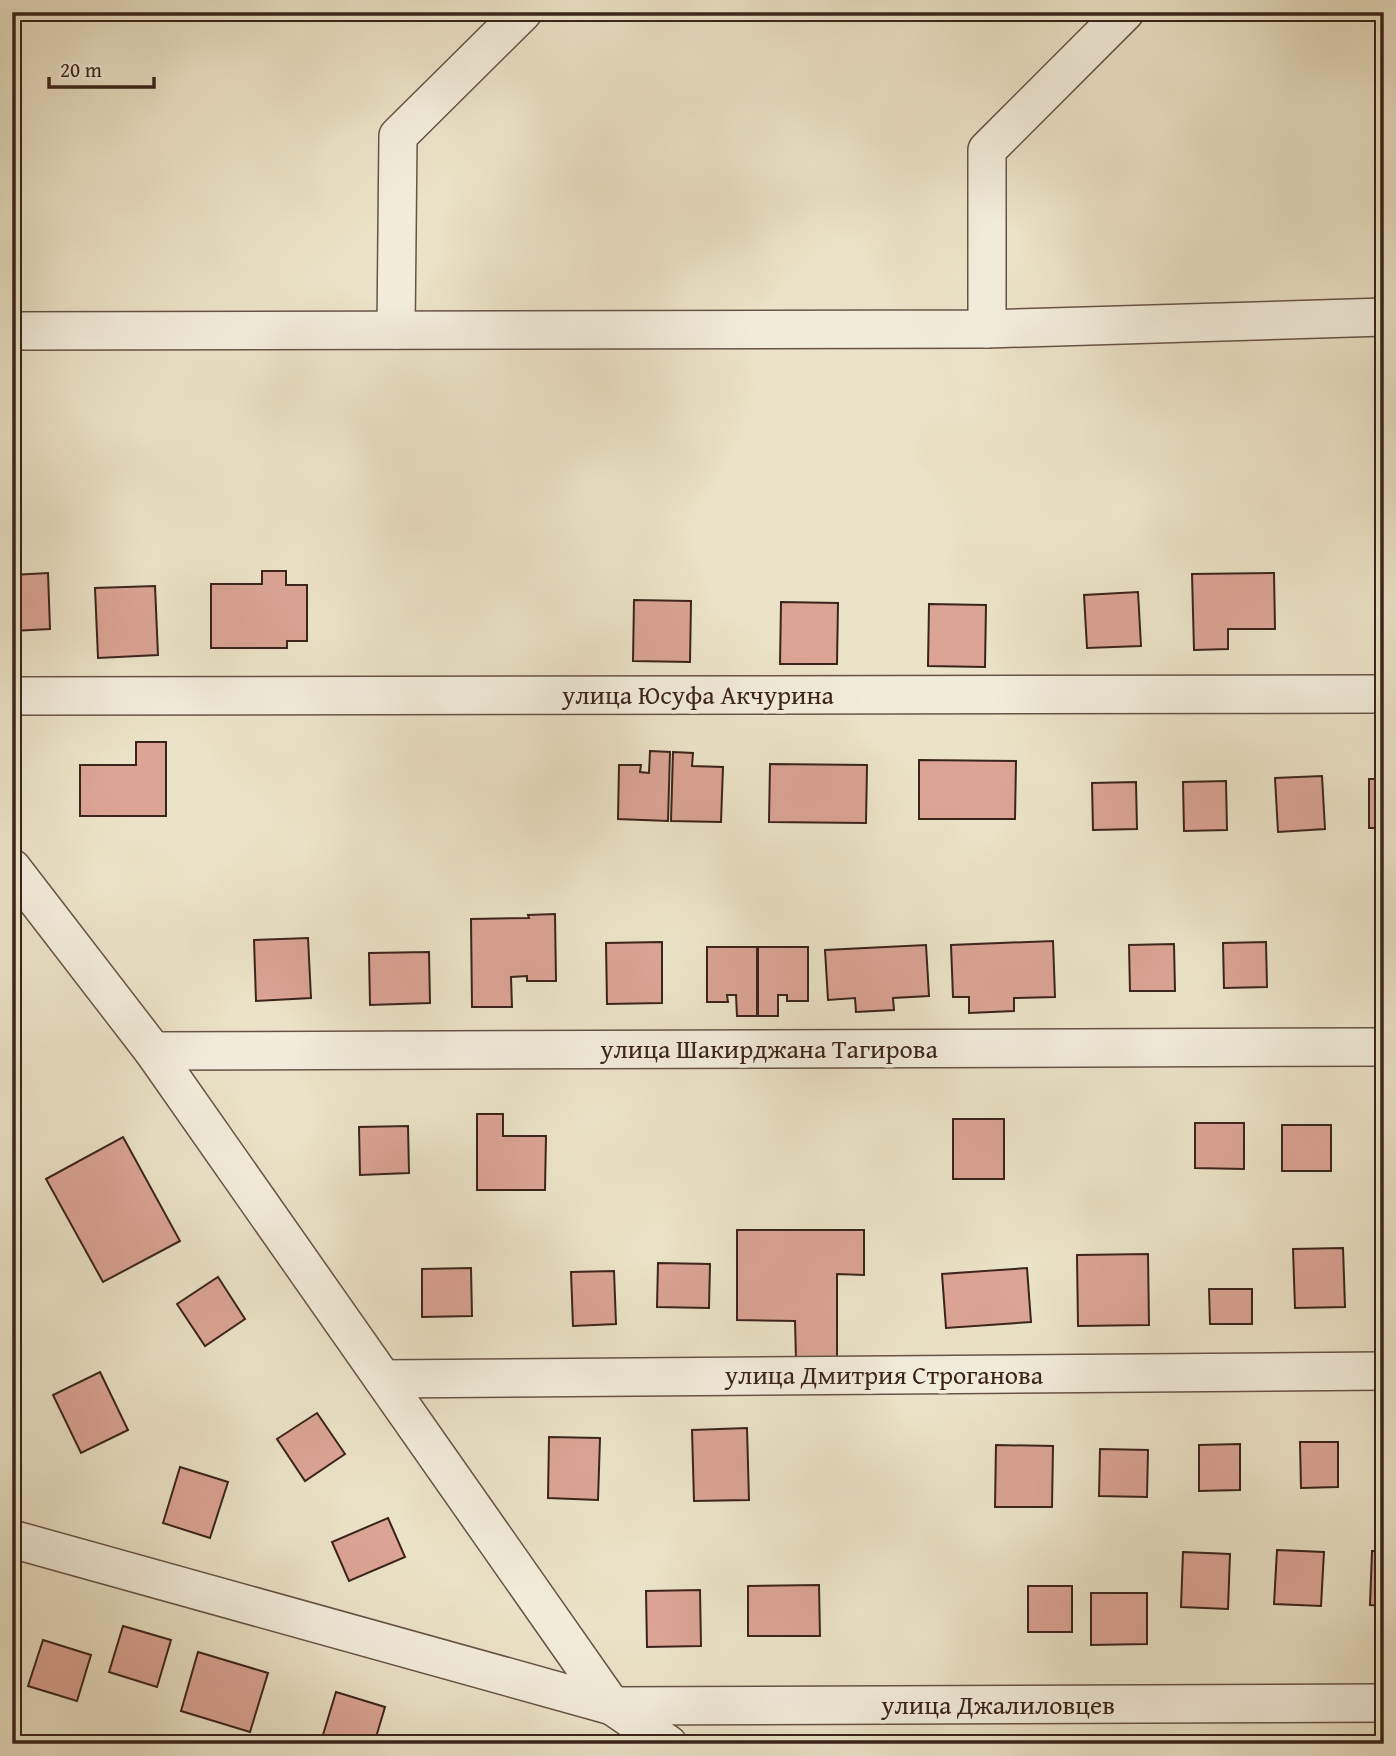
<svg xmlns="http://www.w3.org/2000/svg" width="1396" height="1756" viewBox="0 0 1396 1756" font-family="'Gentium Book Plus',serif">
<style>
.building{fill:#dba495;stroke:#3b241b;stroke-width:2}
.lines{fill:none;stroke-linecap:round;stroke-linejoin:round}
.minor-casing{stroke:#675446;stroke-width:40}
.minor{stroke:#f2eddb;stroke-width:37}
.labels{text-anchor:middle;stroke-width:7;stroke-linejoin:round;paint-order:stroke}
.street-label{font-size:26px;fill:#3b241b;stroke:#f2eddb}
</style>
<rect width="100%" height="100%" fill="#ebe3c7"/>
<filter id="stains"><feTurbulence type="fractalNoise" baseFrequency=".00286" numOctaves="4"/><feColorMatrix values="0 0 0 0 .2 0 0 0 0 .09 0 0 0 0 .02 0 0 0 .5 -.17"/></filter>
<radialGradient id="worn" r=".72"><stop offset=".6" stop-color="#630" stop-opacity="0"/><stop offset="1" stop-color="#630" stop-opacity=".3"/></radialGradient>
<g class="building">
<polygon points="262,571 286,571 286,585 307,585 307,641 287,641 287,648 211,648 211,584 262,584"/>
<polygon points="48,573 50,629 12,631 12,575"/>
<polygon points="1274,573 1275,629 1228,629 1228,649 1194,650 1192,574"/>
<polygon points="155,586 158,655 98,658 95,588"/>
<polygon points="1138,592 1141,646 1087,648 1084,595"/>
<polygon points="634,600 691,601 690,662 633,661"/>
<polygon points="781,602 838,603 837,664 780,664"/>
<polygon points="929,604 986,605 985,667 928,666"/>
<polygon points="136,742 166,742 166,816 80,816 80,765 136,765"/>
<polygon points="650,751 670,752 668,821 618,819 619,765 641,765 640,772 649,773"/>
<polygon points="673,752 693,753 692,766 723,767 721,822 671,821"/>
<polygon points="919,760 1016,761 1015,819 919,819"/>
<polygon points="770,764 867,765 866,823 769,822"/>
<polygon points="1322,776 1325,829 1278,832 1275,778"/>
<rect x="1369" y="779" width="15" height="49"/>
<polygon points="1226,781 1227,830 1184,831 1183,782"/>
<polygon points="1136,782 1137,829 1093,830 1092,783"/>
<polygon points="555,914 556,981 527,981 527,976 511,977 512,1007 472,1007 471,919 529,918 528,915"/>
<polygon points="308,938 311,998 256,1001 254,940"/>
<polygon points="1053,941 1055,997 1014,998 1014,1011 969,1013 969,997 953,997 951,945"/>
<polygon points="662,942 662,1003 607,1004 606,943"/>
<polygon points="1266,942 1267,987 1224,988 1223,943"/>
<polygon points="1174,944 1175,991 1130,991 1129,945"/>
<polygon points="926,945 929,996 893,998 894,1010 856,1012 855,998 828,1000 825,950"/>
<polygon points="707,947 757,947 757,1016 737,1016 736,995 727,995 728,1002 707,1002"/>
<polygon points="758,947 808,947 808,1001 787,1001 787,995 778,995 778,1016 758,1016"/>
<polygon points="429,952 430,1003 370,1005 369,953"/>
<polygon points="477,1114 503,1114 503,1136 546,1136 545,1190 477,1190"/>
<rect x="953" y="1119" width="51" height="60"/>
<polygon points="1195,1123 1244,1123 1244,1169 1195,1168"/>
<rect x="1375" y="1123" width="9" height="46"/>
<rect x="1282" y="1125" width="49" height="46"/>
<polygon points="408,1126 409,1173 360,1175 359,1127"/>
<polygon points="123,1137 180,1241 103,1282 46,1179"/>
<polygon points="737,1230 864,1230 864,1275 837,1274 837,1360 796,1360 795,1321 737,1320"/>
<polygon points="1343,1248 1345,1307 1295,1308 1293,1249"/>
<polygon points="1148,1254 1149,1325 1078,1326 1077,1255"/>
<polygon points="658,1263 710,1264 709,1308 657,1307"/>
<polygon points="471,1268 472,1316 422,1317 422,1269"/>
<polygon points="1027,1268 1031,1322 946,1328 942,1274"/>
<polygon points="614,1271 616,1324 573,1326 571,1272"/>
<polygon points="218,1277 245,1319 205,1346 177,1304"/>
<polygon points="1209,1289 1252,1289 1252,1324 1210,1324"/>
<polygon points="100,1372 128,1430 81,1453 53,1395"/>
<polygon points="317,1413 345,1454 305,1481 277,1439"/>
<polygon points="747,1428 749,1500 694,1501 692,1430"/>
<polygon points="549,1437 600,1438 598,1500 548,1498"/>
<polygon points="1300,1442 1338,1442 1338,1487 1301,1488"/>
<polygon points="1240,1444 1240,1490 1199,1491 1199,1445"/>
<polygon points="996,1445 1053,1446 1052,1507 995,1507"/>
<polygon points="1100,1449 1148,1450 1147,1497 1099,1496"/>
<polygon points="180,1467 228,1482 210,1538 163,1523"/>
<polygon points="388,1518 405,1557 349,1581 332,1542"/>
<polygon points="1277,1550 1324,1552 1321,1606 1274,1604"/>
<polygon points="1372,1551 1384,1551 1384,1606 1370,1605"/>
<polygon points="1183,1552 1230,1554 1228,1609 1181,1607"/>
<polygon points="819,1585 820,1636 748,1636 748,1586"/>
<rect x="1028" y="1586" width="44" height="46"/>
<polygon points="700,1590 701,1646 647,1647 646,1591"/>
<polygon points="1091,1593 1147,1593 1147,1644 1091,1645"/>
<polygon points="123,1626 171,1640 157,1687 109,1672"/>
<polygon points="43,1640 91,1655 77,1701 28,1686"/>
<polygon points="198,1652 268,1673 250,1732 181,1711"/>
<polygon points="336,1692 385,1707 374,1744 340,1744 322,1738"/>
</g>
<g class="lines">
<g class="minor-casing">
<g id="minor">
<polyline points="987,329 987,150 1125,12"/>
<polyline points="396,330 398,136 523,12"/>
<polyline points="12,331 987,329 1384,317"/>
<polyline points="12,696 1384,694"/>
<polyline points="12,868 153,1051 612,1706 12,1539"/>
<polyline points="153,1051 1384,1047"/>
<polyline points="383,1379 1384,1371"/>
<polyline points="612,1706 1384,1703"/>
<polyline points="612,1706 668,1744"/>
</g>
</g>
<use href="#minor" class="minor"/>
</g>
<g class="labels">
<g class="street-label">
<text x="698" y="704">улица Юсуфа Акчурина</text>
<text x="769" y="1058">улица Шакирджана Тагирова</text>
<text x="884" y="1384">улица Дмитрия Строганова</text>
<text x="998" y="1714">улица Джалиловцев</text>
</g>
</g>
<rect width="1396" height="1756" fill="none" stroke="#ebe3c7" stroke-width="42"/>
<rect x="14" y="14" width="1368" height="1728" fill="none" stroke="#3b241b" stroke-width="3.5"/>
<rect x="21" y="21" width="1354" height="1714" fill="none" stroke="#3b241b" stroke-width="2"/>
<path d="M49 77v10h105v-10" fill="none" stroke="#3b241b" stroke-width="3.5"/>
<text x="60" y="77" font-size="21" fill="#3b241b" stroke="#f2eddb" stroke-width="5" paint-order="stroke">20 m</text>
<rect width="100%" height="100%" filter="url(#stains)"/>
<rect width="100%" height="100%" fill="url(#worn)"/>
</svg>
